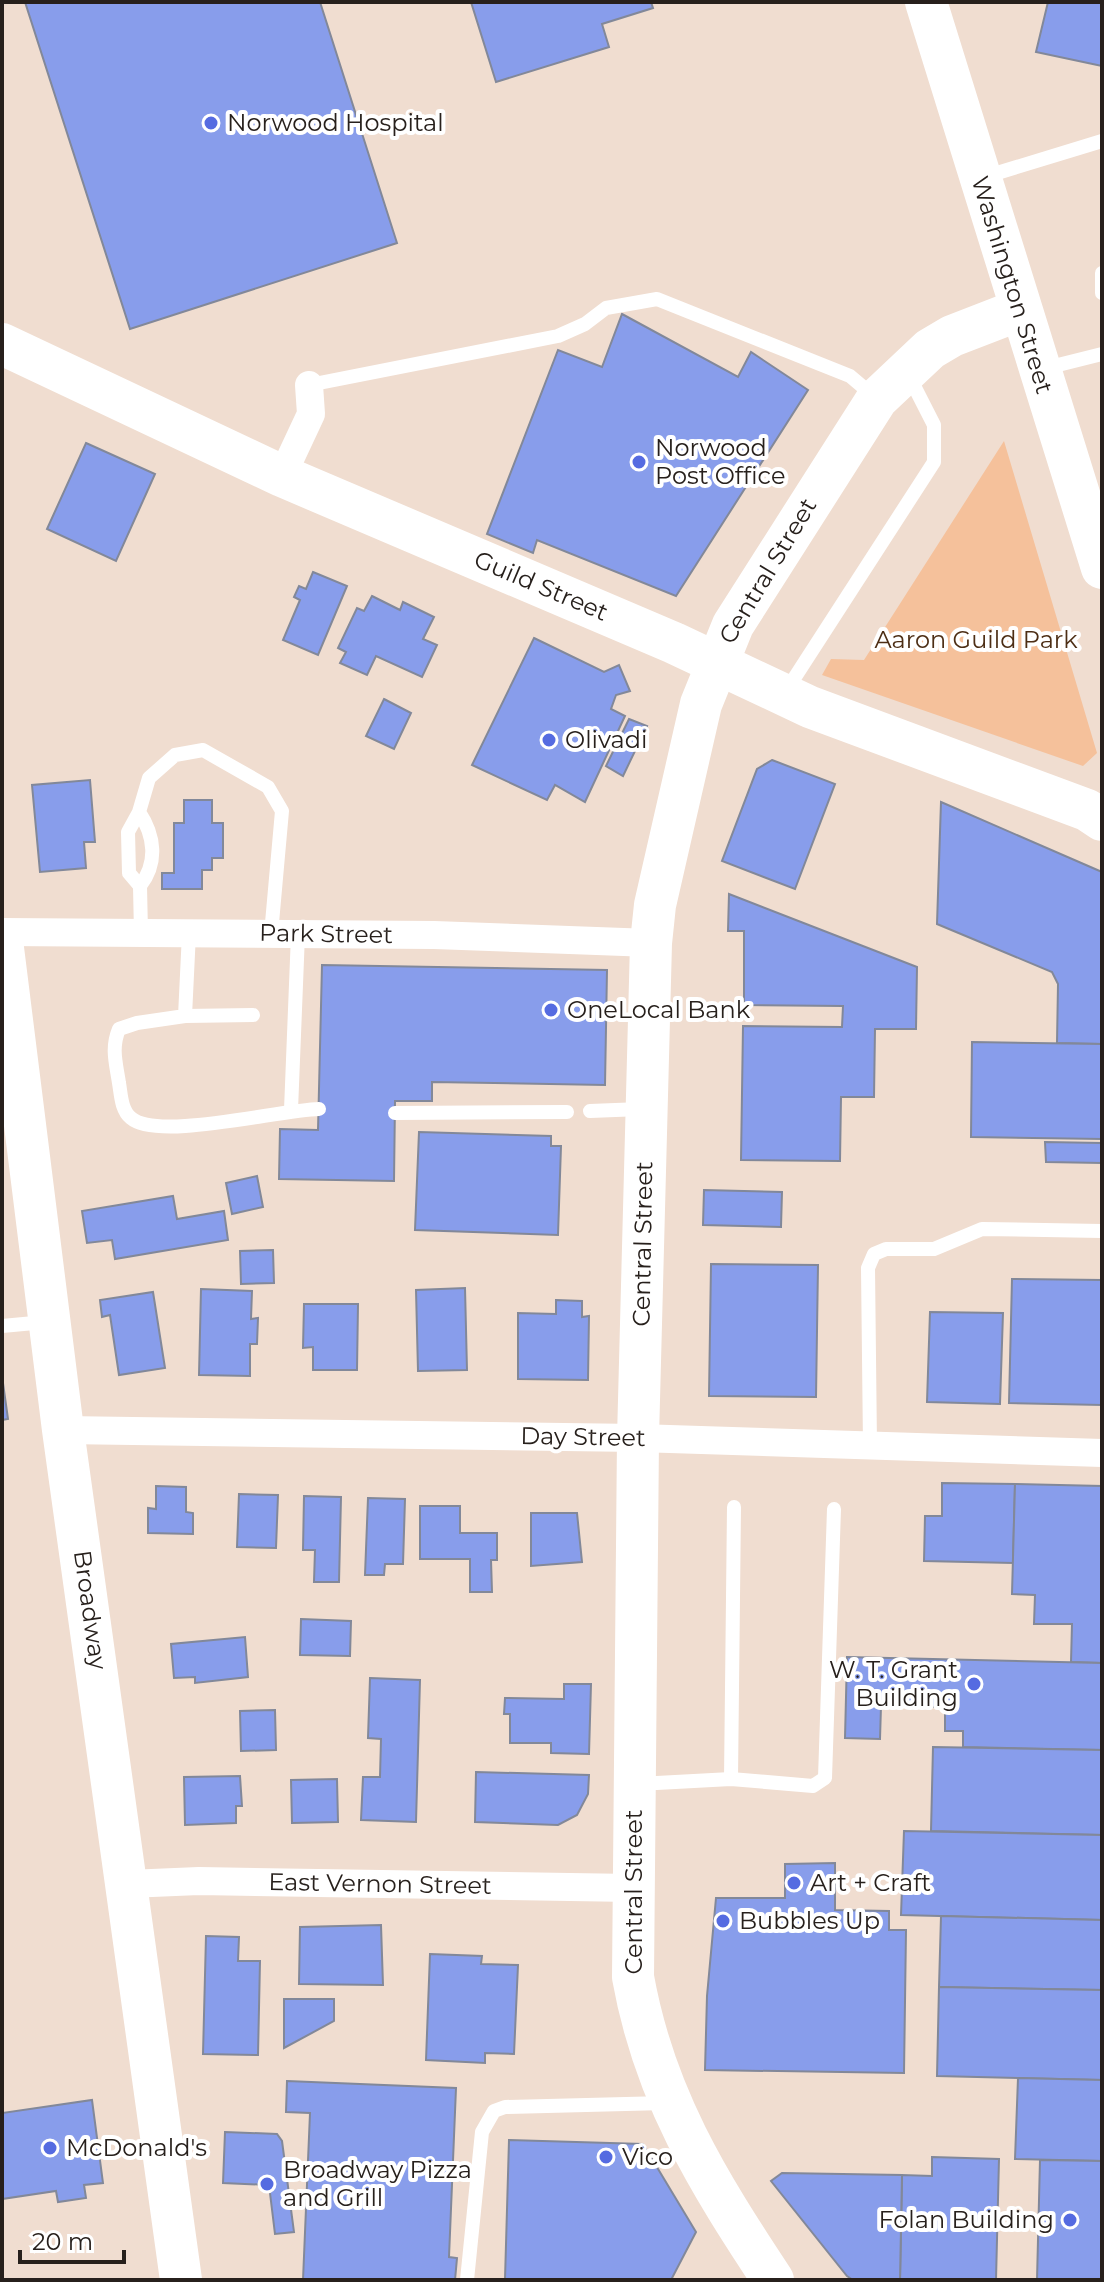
<svg xmlns="http://www.w3.org/2000/svg" width="1104" height="2282" viewBox="0 0 1104 2282" font-family="Montserrat,sans-serif">
<style>
.green{fill:#f5c19b}
.building{fill:#889deb;stroke:#828899;stroke-width:2}
.lines{fill:none;stroke-linecap:round;stroke-linejoin:round}
.lane{stroke:#fff;stroke-width:14}
.street{stroke:#fff;stroke-width:28}
.secondary{stroke:#fff;stroke-width:42}
.poi-dot{fill:#556be1;stroke:#fff;stroke-width:3}
.labels{text-anchor:middle;stroke-width:8;stroke-linejoin:round;paint-order:stroke}
.poi-label{font-size:24px;fill:#27201c;stroke:#fff;text-anchor:start}
.street-label{font-size:24px;fill:#27201c;stroke:#fff}
.park-label{font-size:24px;fill:#4d2e15;stroke:#fff}
</style>
<rect width="100%" height="100%" fill="#f0ddd0"/>
<polygon class="green" points="1004,441 1097,753 1083,766 822,675 831,659 864,660"/>
<g class="building">
<polygon points="25,2 320,2 397,243 130,329"/>
<polygon points="471,2 651,2 653,8 602,24 609,47 496,82"/>
<polygon points="1048,2 1102,2 1102,66 1036,52"/>
<polygon points="622,314 738,377 751,352 808,390 676,596 537,540 533,553 487,534 558,350 602,367"/>
<polygon points="86,443 155,474 116,561 47,529"/>
<polygon points="313,572 347,586 318,655 283,640 300,600 294,597 299,586 306,589"/>
<polygon points="372,596 400,610 403,602 434,617 423,639 437,645 422,677 376,656 367,675 340,663 346,652 338,648 357,608 364,611"/>
<polygon points="534,638 604,672 619,665 630,691 616,695 611,709 625,716 585,802 555,785 547,800 472,765"/>
<polygon points="384,699 411,713 394,749 366,736"/>
<polygon points="629,719 647,726 623,776 606,766"/>
<polygon points="772,760 835,784 795,889 722,861 757,769"/>
<polygon points="90,780 95,842 84,842 86,868 40,872 32,785"/>
<polygon points="184,800 212,800 212,823 223,823 223,858 212,858 212,870 202,870 202,889 162,889 162,873 174,873 174,823 184,823"/>
<polygon points="941,802 1102,872 1102,1044 1057,1043 1058,984 1052,972 937,924"/>
<polygon points="729,894 917,967 916,1029 875,1029 874,1097 841,1097 840,1161 741,1160 743,1026 842,1027 843,1006 744,1005 744,931 728,931"/>
<polygon points="322,965 607,970 605,1085 432,1082 432,1101 395,1101 394,1181 279,1179 280,1129 318,1130"/>
<polygon points="972,1042 1102,1044 1102,1139 971,1137"/>
<polygon points="419,1132 551,1136 551,1146 561,1146 558,1235 415,1230"/>
<polygon points="1045,1142 1102,1143 1102,1163 1046,1162"/>
<polygon points="257,1176 263,1207 232,1214 226,1183"/>
<polygon points="704,1190 782,1192 781,1227 703,1225"/>
<polygon points="173,1196 177,1219 224,1211 228,1240 115,1259 112,1240 87,1243 82,1211"/>
<polygon points="273,1250 274,1283 241,1284 240,1251"/>
<polygon points="711,1264 818,1265 816,1397 709,1396"/>
<polygon points="1012,1279 1102,1280 1102,1405 1009,1403"/>
<polygon points="465,1288 467,1370 418,1371 416,1290"/>
<polygon points="201,1289 252,1291 251,1319 258,1318 257,1344 250,1344 250,1376 199,1375"/>
<polygon points="153,1292 165,1368 119,1375 110,1315 102,1317 100,1300"/>
<polygon points="556,1300 582,1301 582,1317 589,1316 588,1380 518,1379 518,1313 556,1314"/>
<polygon points="304,1304 358,1304 357,1370 313,1370 313,1347 303,1348"/>
<polygon points="930,1312 1003,1313 1000,1404 927,1402"/>
<polygon points="2,1376 8,1419 2,1420"/>
<polygon points="942,1483 1015,1484 1013,1563 924,1561 925,1516 942,1516"/>
<polygon points="1015,1484 1102,1486 1102,1663 1071,1662 1072,1624 1034,1624 1035,1595 1012,1594"/>
<polygon points="156,1486 186,1487 186,1512 193,1513 193,1534 148,1533 148,1508 156,1509"/>
<polygon points="239,1494 278,1495 276,1548 237,1547"/>
<polygon points="304,1496 341,1497 339,1582 314,1582 315,1550 303,1550"/>
<polygon points="368,1498 405,1499 403,1564 385,1564 384,1575 365,1575"/>
<polygon points="420,1506 460,1506 460,1533 497,1533 497,1560 491,1560 492,1592 470,1592 470,1559 420,1559"/>
<polygon points="531,1513 577,1513 582,1562 531,1566"/>
<polygon points="301,1619 351,1621 350,1656 300,1655"/>
<polygon points="245,1637 248,1677 195,1683 195,1677 174,1678 171,1644"/>
<polygon points="847,1657 1102,1663 1102,1750 963,1747 963,1731 945,1731 945,1707 881,1706 880,1739 845,1738"/>
<polygon points="370,1678 420,1680 416,1822 361,1820 363,1777 380,1777 381,1739 368,1738"/>
<polygon points="564,1684 591,1684 589,1754 551,1753 551,1743 510,1743 510,1714 504,1714 505,1698 564,1699"/>
<polygon points="275,1710 276,1750 241,1751 240,1711"/>
<polygon points="933,1747 1102,1750 1102,1835 931,1831"/>
<polygon points="476,1772 589,1775 588,1794 577,1815 558,1825 475,1822"/>
<polygon points="240,1776 242,1806 236,1806 236,1823 185,1825 184,1777"/>
<polygon points="337,1779 338,1822 292,1823 291,1780"/>
<polygon points="904,1831 1102,1835 1102,1920 901,1915"/>
<polygon points="835,1863 835,1910 889,1911 889,1930 906,1930 904,2073 705,2070 707,1996 716,1898 785,1898 785,1864"/>
<polygon points="941,1916 1102,1920 1102,1990 939,1987"/>
<polygon points="381,1925 383,1985 299,1984 300,1927"/>
<polygon points="206,1936 239,1937 238,1961 260,1961 258,2055 203,2054"/>
<polygon points="430,1954 482,1956 481,1964 518,1965 514,2054 485,2053 485,2063 426,2060"/>
<polygon points="939,1987 1102,1990 1102,2080 937,2076"/>
<polygon points="284,1999 334,1999 334,2021 284,2048"/>
<polygon points="1018,2078 1102,2080 1102,2161 1015,2159"/>
<polygon points="287,2081 456,2088 449,2257 457,2258 455,2280 303,2280 310,2113 286,2112"/>
<polygon points="92,2100 103,2183 84,2185 86,2198 58,2202 56,2191 2,2199 2,2113"/>
<polygon points="225,2132 277,2134 282,2141 294,2232 275,2234 269,2185 223,2183"/>
<polygon points="509,2140 643,2144 696,2232 671,2280 505,2279"/>
<polygon points="932,2157 999,2159 996,2280 900,2280 902,2175 932,2176"/>
<polygon points="1040,2160 1102,2161 1102,2280 1037,2280"/>
<polygon points="782,2173 902,2175 900,2280 853,2280 847,2276 771,2181"/>
</g>
<g class="lines">
<g class="lane">
<polyline points="984,177 1102,141"/>
<polyline points="1102,273 1102,293"/>
<polyline points="1042,369 1102,354"/>
<polyline points="309,385 558,336 585,324 606,308 657,299 850,376 876,398"/>
<polyline points="786,691 934,462 934,425 908,374"/>
<path d="M139,812C155,836 158,863 140,886L129,873L128,832L139,812L149,778L175,755L203,750L268,787L282,811L271,934"/>
<polyline points="140,886 141,933"/>
<path d="M189,933L185,1016L137,1023L119,1029C111,1048 116,1063 119,1083C121,1094 121,1110 131,1118C157,1141 279,1110 319,1109"/>
<polyline points="185,1016 253,1015"/>
<polyline points="291,1110 298,934"/>
<polyline points="590,1111 641,1109"/>
<polyline points="395,1113 567,1112"/>
<polyline points="2,1326 45,1322"/>
<polyline points="870,1445 868,1268 874,1254 886,1249 934,1249 982,1229 1102,1231"/>
<polyline points="731,1779 734,1507"/>
<polyline points="638,1784 731,1779 813,1786 825,1778 834,1509"/>
<polyline points="467,2280 482,2132 494,2111 505,2107 665,2103"/>
</g>
<g class="street">
<polyline points="282,476 311,414 309,385"/>
<polyline points="2,932 434,935 651,943"/>
<polyline points="63,1430 638,1438 1102,1453"/>
<polyline points="128,1884 199,1881 632,1888"/>
</g>
<g class="secondary">
<polyline points="926,2 1102,568"/>
<polyline points="2,344 282,476 674,643 810,707 1087,810 1102,820"/>
<polyline points="2,940 63,1430 181,2280"/>
<path d="M773,2280C708,2182 654,2095 633,1977L638,1438L651,943L655,905L701,704L733,625L877,399L930,349L952,336L1019,310"/>
</g>
</g>
<g class="poi-dot">
<circle cx="211" cy="123" r="8"/>
<circle cx="639" cy="462" r="8"/>
<circle cx="549" cy="740" r="8"/>
<circle cx="551" cy="1010" r="8"/>
<circle cx="974" cy="1684" r="8"/>
<circle cx="794" cy="1883" r="8"/>
<circle cx="723" cy="1921" r="8"/>
<circle cx="50" cy="2148" r="8"/>
<circle cx="606" cy="2157" r="8"/>
<circle cx="267" cy="2184" r="8"/>
<circle cx="1070" cy="2220" r="8"/>
</g>
<g class="labels">
<g class="poi-label">
<text x="227" y="131">Norwood Hospital</text>
<text x="655" y="456">Norwood<tspan x="655" dy="28">Post Office</tspan></text>
<text x="565" y="748">Olivadi</text>
<text x="567" y="1018">OneLocal Bank</text>
<text x="958" y="1678" text-anchor="end">W. T. Grant<tspan x="958" dy="28">Building</tspan></text>
<text x="810" y="1891">Art + Craft</text>
<text x="739" y="1929">Bubbles Up</text>
<text x="66" y="2156">McDonald's</text>
<text x="622" y="2165">Vico</text>
<text x="283" y="2178">Broadway Pizza<tspan x="283" dy="28">and Grill</tspan></text>
<text x="1054" y="2228" text-anchor="end">Folan Building</text>
</g>
<g class="street-label">
<text transform="translate(1012 285) rotate(73)" y="8">Washington Street</text>
<text transform="translate(768 571) rotate(-59)" y="8">Central Street</text>
<text transform="translate(541 586) rotate(23)" y="8">Guild Street</text>
<text transform="translate(326 934) rotate(1)" y="8">Park Street</text>
<text transform="translate(643 1244) rotate(-89)" y="8">Central Street</text>
<text transform="translate(583 1437) rotate(1)" y="8">Day Street</text>
<text transform="translate(90 1610) rotate(82)" y="8">Broadway</text>
<text transform="translate(380 1884) rotate(1)" y="8">East Vernon Street</text>
<text transform="translate(634 1892) rotate(-90)" y="8">Central Street</text>
</g>
<g class="park-label">
<text x="976" y="648">Aaron Guild Park</text>
</g>
</g>
<rect width="1104" height="2282" fill="none" stroke="#27201c" stroke-width="8"/>
<path d="M20 2250v12h104v-12" fill="none" stroke="#27201c" stroke-width="4"/>
<text x="32" y="2250" font-size="24" fill="#27201c" stroke="#ffffff" stroke-width="6" paint-order="stroke">20 m</text>
</svg>
